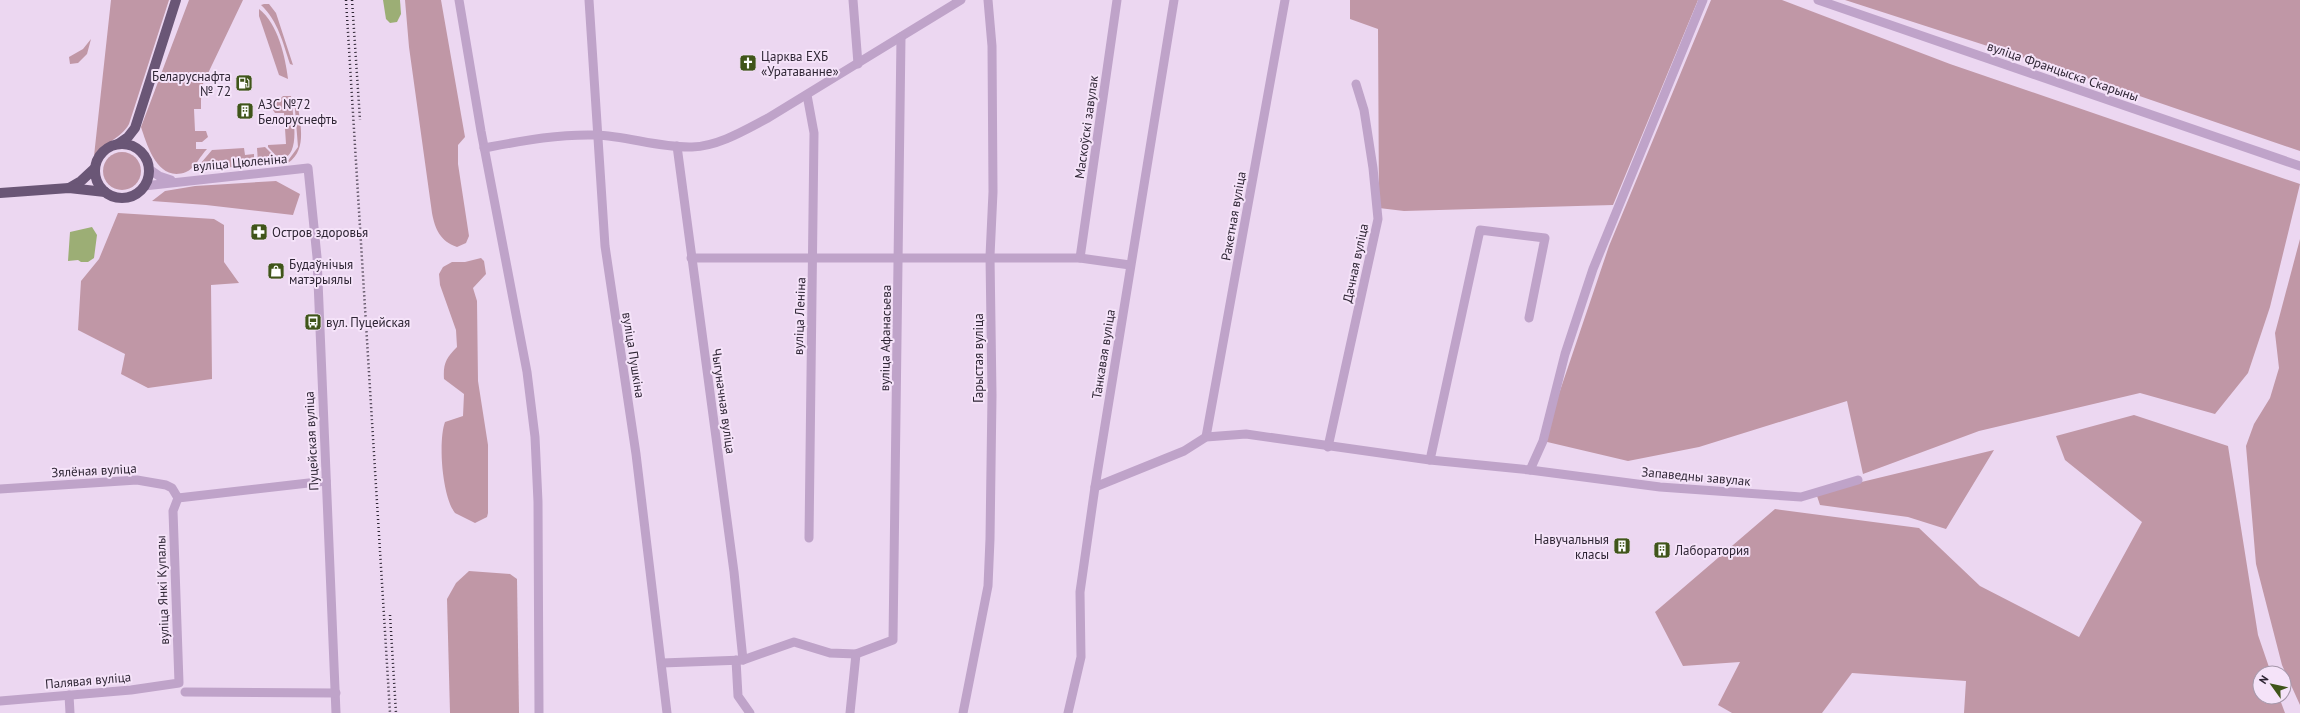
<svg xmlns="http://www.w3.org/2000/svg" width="2300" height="713" viewBox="0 0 2300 713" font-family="'PT Sans',sans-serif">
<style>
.green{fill:#c097a6}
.water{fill:#9cae75}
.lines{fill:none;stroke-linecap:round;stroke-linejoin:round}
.minor{stroke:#bfa3c9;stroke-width:9}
.major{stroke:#6a5676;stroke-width:10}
.rail{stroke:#2e2534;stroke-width:2.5;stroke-dasharray:1 3;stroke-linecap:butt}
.labels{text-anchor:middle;stroke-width:4;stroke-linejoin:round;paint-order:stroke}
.poi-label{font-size:13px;fill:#2e2534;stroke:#f5e3f9;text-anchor:start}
.street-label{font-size:13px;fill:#2e2534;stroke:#f5e3f9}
</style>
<rect width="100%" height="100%" fill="#ecd7f1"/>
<g class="green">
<path d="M111,0H169L129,124C121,139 104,142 94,156Z"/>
<path d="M189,0H243L201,88V109H194L195,131H206L208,137L202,142H196V149H207C201,155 194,169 186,172C158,183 147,145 141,127Z"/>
<path d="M405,0H441L465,137L458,145V164L469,236L466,243L457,247C440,241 435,229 432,213L409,47Z"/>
<polygon points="1350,0 1698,0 1613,205 1404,211 1379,208 1378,29 1350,19"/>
<polygon points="1711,0 1782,0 1950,64 2300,184 2270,307 2248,373 2215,414 2140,393 1979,431 1863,474 1847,401 1699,447 1628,461 1543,441 1609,246"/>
<polygon points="1845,0 2300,0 2300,151 2090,79"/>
<path d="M264,4H269L276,13L293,65L290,64C283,43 278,21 261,5Z"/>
<path d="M259,9C278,24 285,56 288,79L279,75L259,16Z"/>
<polygon points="91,39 87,54 78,63 70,64 69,57 83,49"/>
<path d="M283,96H291C292,113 303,156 280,160L268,147V145L286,144L284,113H275L273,110L275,104Z"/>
<path d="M294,97L297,99C299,120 309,149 288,163L287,162L298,147Z"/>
<polygon points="265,147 278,160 258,162 257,148"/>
<polygon points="244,148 245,155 254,154 254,159 247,160 247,163 233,164 233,167 195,170 212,150"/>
<circle cx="122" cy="171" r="19"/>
<polygon points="276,181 300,194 293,215 206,205 152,201 165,191 195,186"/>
<polygon points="118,213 214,219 224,225 224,262 239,283 211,285 212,379 148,388 121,374 125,354 78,330 81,281 99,259"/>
<polygon points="2300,239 2300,705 2282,665 2256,564 2246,446 2254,424 2270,398 2279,368 2275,333"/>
<path d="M481,258L484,261L486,274L473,288L477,301L478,381L488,445V513L487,517L475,523L455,513C442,496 438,441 445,422L463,416L464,394L444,379C443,364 446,358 457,347L456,330L440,285L439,274L443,267L452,262H465Z"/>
<polygon points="2134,415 2228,446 2258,635 2271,673 2260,673 2260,697 2279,697 2285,713 1964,713 1966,681 1852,673 1822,713 1732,713 1718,705 1740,662 1683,666 1655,612 1775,509 1919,528 1980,586 2079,637 2142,522 2065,460 2056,436"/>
<polygon points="1994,450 1946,529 1908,517 1820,505 1816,493"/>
<polygon points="469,571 510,574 517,579 519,713 450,713 447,599 456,583"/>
</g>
<g class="water">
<polygon points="383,0 400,0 401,14 397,22 390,23 386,19"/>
<polygon points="92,227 97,235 94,258 88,262 81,262 78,260 68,261 70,232"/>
</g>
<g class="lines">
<g class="minor">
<polyline points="459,0 481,131 527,372 535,437 538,502 539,713"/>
<polyline points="589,0 605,246 636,454 667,713"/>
<polyline points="853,0 858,64"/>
<polyline points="1818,0 2300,166"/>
<polyline points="807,95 814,133 809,538"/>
<polyline points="677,146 734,572 743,660"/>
<path d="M484,148C522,141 557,134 595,135C628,136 659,148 692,147C719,146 745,130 768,118L961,0"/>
<polyline points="149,169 159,176 171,180"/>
<polyline points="144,186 308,168 317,257 336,713"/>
<polyline points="691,258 1080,258 1130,265"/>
<polyline points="1080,258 1117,0"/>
<polyline points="1206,437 1285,0"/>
<polyline points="1328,447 1378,219 1373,168 1364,110 1356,84"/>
<polyline points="1430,460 1480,230 1545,238 1529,318"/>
<polyline points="1530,470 1543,441 1565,354 1593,269 1703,0"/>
<polyline points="1095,487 1184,451 1206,437 1246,434 1430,460 1530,470 1660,487 1801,497 1858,480"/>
<polyline points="0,489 137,480 166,485 172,488 178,498"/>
<polyline points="178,498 326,481"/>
<polyline points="736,660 738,696 750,713"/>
<polyline points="662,663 743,660 794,642 830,653 856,654 893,640 901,37"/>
<polyline points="185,692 336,693"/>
<polyline points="69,695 70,713"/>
<polyline points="0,701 131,690 179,683 173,511 178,498"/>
<polyline points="850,713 856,654"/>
<polyline points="963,713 988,586 990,539 992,395 990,256 993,192 992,46 988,0"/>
<polyline points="1068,713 1081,657 1080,592 1095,487 1174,0"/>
</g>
<g class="major">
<circle cx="122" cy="171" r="27"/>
<polyline points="118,144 128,137 135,128 176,0"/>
<polyline points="69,188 81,181 95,168"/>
<polyline points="0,193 69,188 105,192"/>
</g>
<g class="rail">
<polyline points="346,0 390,713"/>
<polyline points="352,0 360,120"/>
<polyline points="390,615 396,713"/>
</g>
</g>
<defs>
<g id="church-square" transform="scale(0.9)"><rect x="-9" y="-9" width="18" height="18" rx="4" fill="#40551a" stroke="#f5e3f9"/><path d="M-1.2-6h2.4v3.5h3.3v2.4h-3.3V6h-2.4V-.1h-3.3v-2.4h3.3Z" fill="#fff"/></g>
<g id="fuel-square" transform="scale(0.9)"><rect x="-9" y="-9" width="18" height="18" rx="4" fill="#40551a" stroke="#f5e3f9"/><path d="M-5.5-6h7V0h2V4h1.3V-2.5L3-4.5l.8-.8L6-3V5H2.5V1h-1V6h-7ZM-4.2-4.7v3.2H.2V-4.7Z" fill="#fff"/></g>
<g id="building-square" transform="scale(0.9)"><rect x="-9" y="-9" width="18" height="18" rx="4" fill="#40551a" stroke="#f5e3f9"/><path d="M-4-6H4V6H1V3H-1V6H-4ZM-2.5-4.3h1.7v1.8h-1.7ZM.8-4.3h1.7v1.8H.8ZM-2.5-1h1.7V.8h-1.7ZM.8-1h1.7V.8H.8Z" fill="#fff"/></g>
<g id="pharmacy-square" transform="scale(0.9)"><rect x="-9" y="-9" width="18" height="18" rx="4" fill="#40551a" stroke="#f5e3f9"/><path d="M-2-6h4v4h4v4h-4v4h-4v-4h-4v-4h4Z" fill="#fff"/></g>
<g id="shop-square" transform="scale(0.9)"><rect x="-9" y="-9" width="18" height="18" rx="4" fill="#40551a" stroke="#f5e3f9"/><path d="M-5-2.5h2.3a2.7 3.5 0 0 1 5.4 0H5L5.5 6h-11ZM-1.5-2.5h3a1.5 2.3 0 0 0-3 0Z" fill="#fff"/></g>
<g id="bus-square" transform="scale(0.9)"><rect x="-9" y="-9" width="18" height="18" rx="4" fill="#40551a" stroke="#f5e3f9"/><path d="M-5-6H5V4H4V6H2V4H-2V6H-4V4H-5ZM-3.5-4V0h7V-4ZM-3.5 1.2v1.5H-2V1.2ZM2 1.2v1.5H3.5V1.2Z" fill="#fff"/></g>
</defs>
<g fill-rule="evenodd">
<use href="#church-square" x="748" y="63"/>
<use href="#fuel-square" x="244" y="83"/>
<use href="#building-square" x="245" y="111"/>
<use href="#pharmacy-square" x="259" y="232"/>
<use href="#shop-square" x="276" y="271"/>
<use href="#bus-square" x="313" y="322"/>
<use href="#building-square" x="1622" y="546"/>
<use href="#building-square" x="1662" y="550"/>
</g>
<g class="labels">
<g class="poi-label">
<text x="761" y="61">Царква ЕХБ<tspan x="761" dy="15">«Уратаванне»</tspan></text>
<text x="231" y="81" text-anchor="end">Беларуснафта<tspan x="231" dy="15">№ 72</tspan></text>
<text x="258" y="109">АЗС №72<tspan x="258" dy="15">Белоруснефть</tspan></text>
<text x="272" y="237">Остров здоровья</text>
<text x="289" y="269">Будаўнічыя<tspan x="289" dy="15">матэрыялы</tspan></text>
<text x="326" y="327">вул. Пуцейская</text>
<text x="1609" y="544" text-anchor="end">Навучальныя<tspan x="1609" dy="15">класы</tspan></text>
<text x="1675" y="555">Лаборатория</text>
</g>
<g class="street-label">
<text transform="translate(2063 71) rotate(19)" y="5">вуліца Францыска Скарыны</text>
<text transform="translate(1086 127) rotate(-82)" y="5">Маскоўскі завулак</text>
<text transform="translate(240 162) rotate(-5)" y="5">вуліца Цюленіна</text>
<text transform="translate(1233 216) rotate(-80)" y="5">Ракетная вуліца</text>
<text transform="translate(1355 263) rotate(-78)" y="5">Дачная вуліца</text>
<text transform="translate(799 316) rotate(-88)" y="5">вуліца Леніна</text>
<text transform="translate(885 338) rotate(-89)" y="5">вуліца Афанасьева</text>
<text transform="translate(1103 354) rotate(-81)" y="5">Танкавая вуліца</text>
<text transform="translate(634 355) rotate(81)" y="5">вуліца Пушкіна</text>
<text transform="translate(978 358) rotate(-90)" y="5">Гарыстая вуліца</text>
<text transform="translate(724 401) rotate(82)" y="5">Чыгуначная вуліца</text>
<text transform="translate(311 441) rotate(-93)" y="5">Пуцейская вуліца</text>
<text transform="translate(94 470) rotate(-3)" y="5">Зялёная вуліца</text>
<text transform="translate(1696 476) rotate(5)" y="5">Запаведны завулак</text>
<text transform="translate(162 590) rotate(-92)" y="5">вуліца Янкі Купалы</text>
<text transform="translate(88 680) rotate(-5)" y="5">Палявая вуліца</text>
</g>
</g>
<g transform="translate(2272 685) rotate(303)"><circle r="19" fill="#f5e3f9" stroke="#a597aa"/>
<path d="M0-3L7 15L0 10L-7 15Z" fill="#40551a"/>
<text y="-6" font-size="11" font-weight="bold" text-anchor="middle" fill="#2e2534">N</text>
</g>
</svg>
